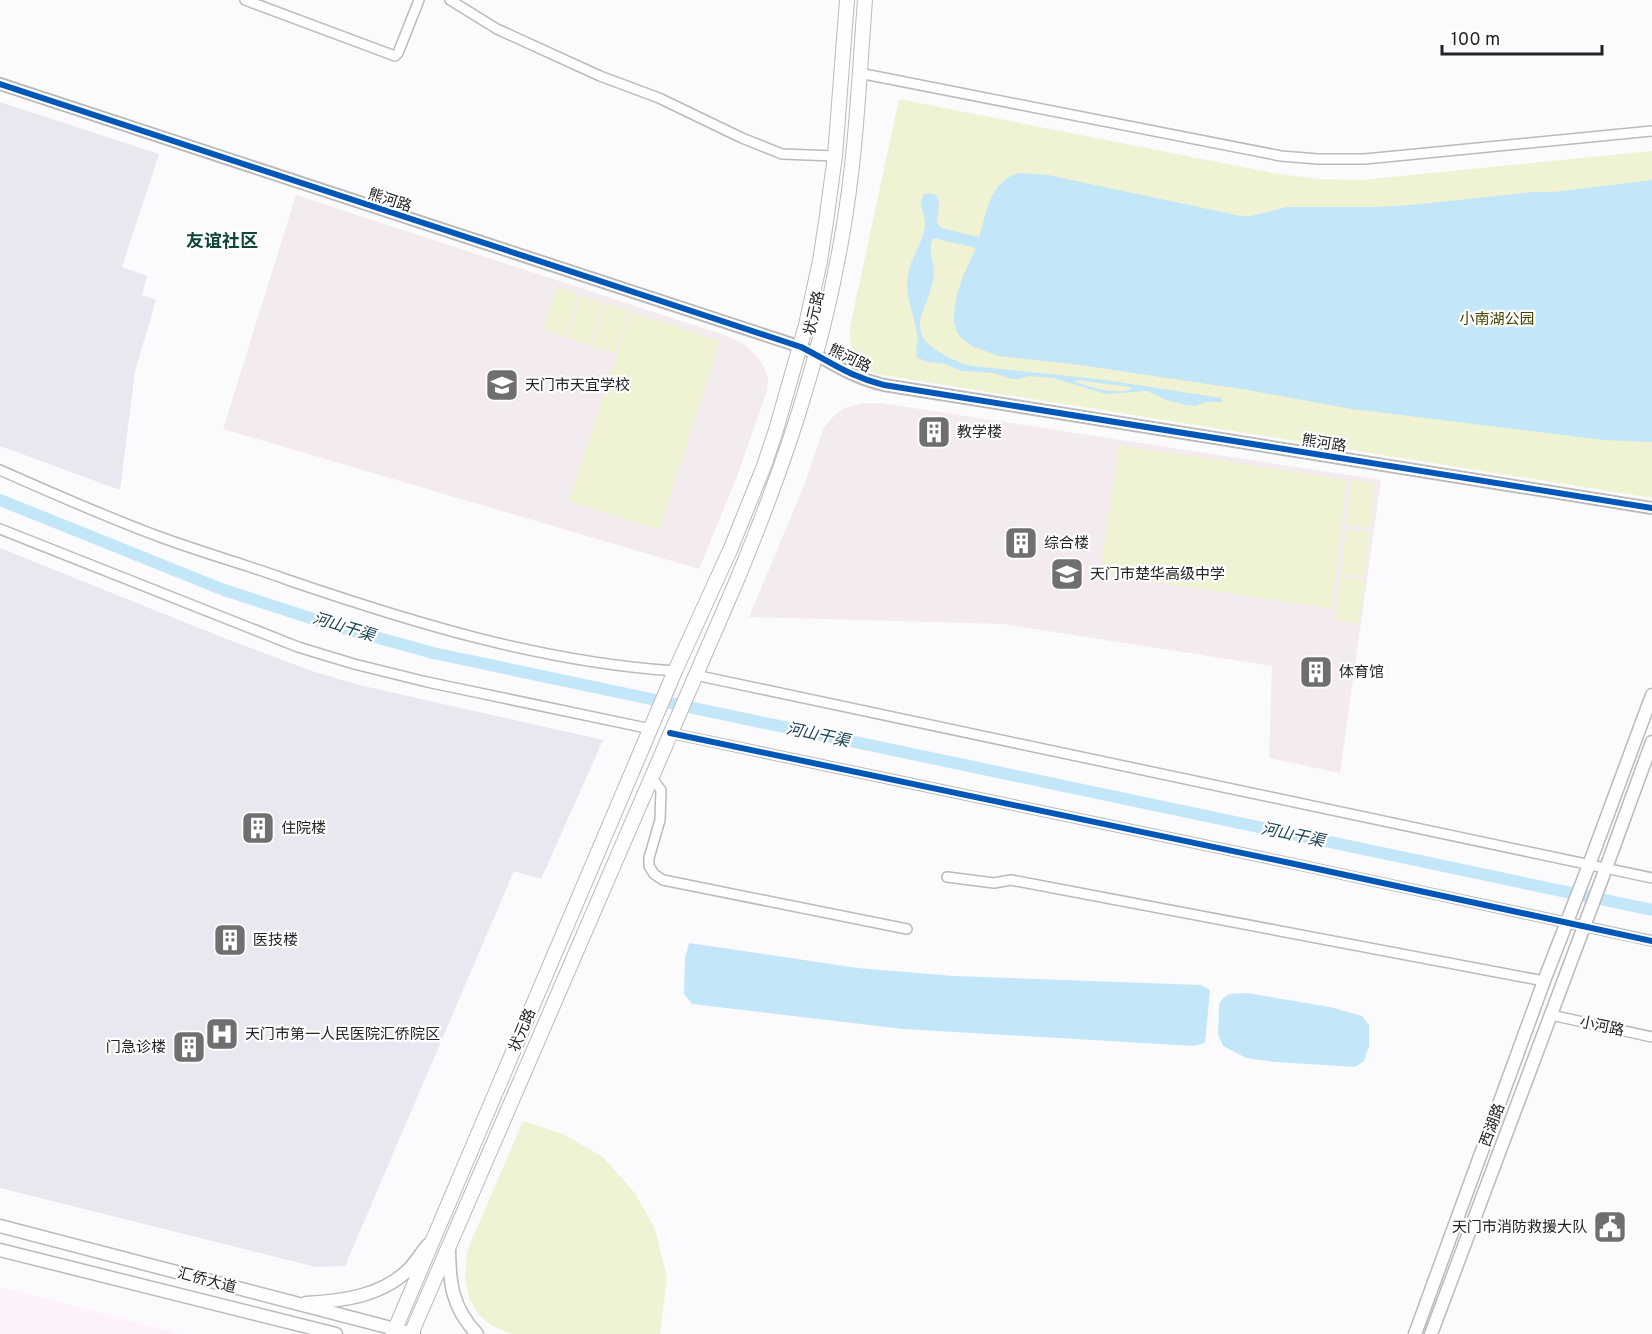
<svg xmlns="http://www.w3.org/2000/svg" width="1652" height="1334" viewBox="0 0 1652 1334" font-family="Overpass,'Noto Sans SC',sans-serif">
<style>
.built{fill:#e8e9f0}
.industrial{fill:#fdf2fb}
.education{fill:#f3ebed}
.green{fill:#f0f2d4}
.water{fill:#c3e7f9;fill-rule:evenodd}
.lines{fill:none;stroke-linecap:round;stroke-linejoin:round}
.canal{stroke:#c3e7f9;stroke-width:12}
.minor-casing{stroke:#bababd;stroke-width:12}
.tertiary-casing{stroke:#bababd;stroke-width:14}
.secondary-casing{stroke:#bababd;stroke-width:15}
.primary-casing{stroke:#bababd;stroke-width:16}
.minor{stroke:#fefeff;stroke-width:9}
.tertiary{stroke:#fefeff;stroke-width:10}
.secondary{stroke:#fefeff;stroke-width:12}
.primary{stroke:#fefeff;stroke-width:14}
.cycleway-casing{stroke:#fff;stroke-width:10}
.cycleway{stroke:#0057b8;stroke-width:6}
.labels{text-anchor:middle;stroke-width:4.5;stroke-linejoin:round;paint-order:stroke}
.street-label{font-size:15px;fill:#232327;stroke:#fff}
.park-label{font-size:15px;fill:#434401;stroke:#fff}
.poi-label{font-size:15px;fill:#232327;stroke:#fff;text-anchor:start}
.water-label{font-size:16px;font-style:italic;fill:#1b4455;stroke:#fff}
.quarter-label{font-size:18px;font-weight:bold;fill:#104639;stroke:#fff}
</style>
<rect width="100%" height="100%" fill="#fbfbfe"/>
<g class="built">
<polygon points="0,102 159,154 122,267 147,276 142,295 156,300 135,371 120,490 0,446"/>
<polygon points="0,548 219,636 312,671 359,685 603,740 541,879 514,871 345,1266 316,1267 0,1188"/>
</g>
<polygon class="industrial" points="0,1287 182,1334 0,1334"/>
<g class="education">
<polygon points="296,195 727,336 744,344 755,354 763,365 768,378 767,391 736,479 699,569 223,429"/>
<polygon points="862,403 881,403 1381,480 1340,773 1269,758 1272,666 1003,624 749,617 805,483 824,427 834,416 845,408"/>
</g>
<g class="green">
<path d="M899,99L1278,174L1321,179L1361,180L1652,151V498L875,374C851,361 850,353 850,327Z"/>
<polygon points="557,287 579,295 565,337 543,329"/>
<polygon points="581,296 604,303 590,345 567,338"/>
<polygon points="606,304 629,311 615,353 592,346"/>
<polygon points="631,312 720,341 659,530 569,501"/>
<polygon points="1119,445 1347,480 1331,609 1100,573"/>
<polygon points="1351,480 1375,483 1370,528 1346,525"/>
<polygon points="1346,529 1370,532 1364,576 1340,574"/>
<polygon points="1340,577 1364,579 1359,624 1335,621"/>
<polygon points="523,1121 563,1134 603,1157 635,1193 655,1229 667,1278 660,1334 512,1334 492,1326 478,1314 469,1298 465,1278 467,1251"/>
</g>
<g class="water">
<path d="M1020,173L1048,175L1241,216H1251L1287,207H1378L1411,205L1534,192H1553L1652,180V442L1604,440L1352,409L1248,390L1080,365L998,356L972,346L962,339L957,332L954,322V313L957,294L963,276L976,248L937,239H933C927,249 934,261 934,273C933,289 925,304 920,320C920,326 920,334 924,339C933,351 958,363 972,366L1106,380L1221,398L1223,402H1205L1196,406L1187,405L1166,400L1147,391L1106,394L1053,378L1029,376L1018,379H1012L993,373L962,371L944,364L928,362L918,358C914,350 919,343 917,335C914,312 903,295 909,270C913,253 923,244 925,225C926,213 917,206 924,194C945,189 938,210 937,223L941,228L979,237C987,212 990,179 1020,173ZM1076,380L1131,387L1132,389C1114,395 1095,388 1078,383L1076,382Z"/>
<polygon points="689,943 858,968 954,976 1201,985 1210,990 1205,1043 1194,1046 903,1029 692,1004 684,994 685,958"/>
<polygon points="1247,993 1330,1007 1362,1016 1369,1025 1369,1046 1364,1061 1355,1067 1275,1062 1246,1058 1223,1046 1218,1034 1219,1005 1223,998 1230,994"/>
</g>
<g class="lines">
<polyline class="canal" points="0,500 224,590 332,625 433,653 1652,910"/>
<g class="minor-casing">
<g id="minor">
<polyline points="245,0 395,56 398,53 419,0"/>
<polyline points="450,0 497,29 600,76 659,98 742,138 782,154 835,156"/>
<polyline points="859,73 1281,156 1318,159 1365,159 1652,131"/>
<path d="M0,470C54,494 108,518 163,538C204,553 247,565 288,580C414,623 541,662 675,671"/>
<polyline points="0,529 298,647 354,664 427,682 651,729"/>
<polyline points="695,675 1652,878"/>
<polyline points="670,733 1290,863 1652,941"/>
<polyline points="652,778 661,790 660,820 649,858 649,866 654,874 663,880 907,929"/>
<polyline points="947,877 994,883 1011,880 1544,981"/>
<polyline points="1551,1015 1652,1037"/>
</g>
</g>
<g class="tertiary-casing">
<path id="tertiary" d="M0,84L801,347C831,362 850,377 884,385L1652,508"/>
</g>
<g class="secondary-casing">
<g id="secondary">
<polyline points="0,1226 414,1334"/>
<path d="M449,1247C449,1282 452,1308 477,1334"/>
<polyline points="0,1250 336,1334"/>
<path d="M306,1303C343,1301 384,1296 411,1267C417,1260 422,1252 428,1245"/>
<polyline points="1415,1334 1544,981 1589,865 1652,695"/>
<polyline points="1431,1334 1606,868 1652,742"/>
</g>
</g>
<g class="primary-casing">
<g id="primary">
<polyline points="393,1334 675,671 731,548 764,466 776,430 806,325 820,261 826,222 835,156 847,0"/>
<path d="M411,1334L737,580C783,469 822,355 842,236C856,158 859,79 865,0"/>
</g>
</g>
<use href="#minor" class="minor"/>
<use href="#tertiary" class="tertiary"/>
<use href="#secondary" class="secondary"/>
<use href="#primary" class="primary"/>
<g class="cycleway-casing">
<g id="cycleway">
<path d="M0,84L801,347C831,362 850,377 884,385L1652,508"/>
<polyline points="670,733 1290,863 1652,941"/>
</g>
</g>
<use href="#cycleway" class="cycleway"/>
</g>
<defs>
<g id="school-square" transform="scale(1.725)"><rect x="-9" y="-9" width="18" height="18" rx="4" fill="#6f6f72" stroke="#fff"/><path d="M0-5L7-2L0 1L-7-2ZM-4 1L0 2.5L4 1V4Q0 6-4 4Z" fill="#fff"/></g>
<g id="building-square" transform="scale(1.725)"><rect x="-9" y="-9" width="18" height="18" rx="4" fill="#6f6f72" stroke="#fff"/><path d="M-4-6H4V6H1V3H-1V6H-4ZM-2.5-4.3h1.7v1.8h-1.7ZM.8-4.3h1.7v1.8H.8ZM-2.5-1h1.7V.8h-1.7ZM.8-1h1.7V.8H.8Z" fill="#fff"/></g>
<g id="hospital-square" transform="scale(1.725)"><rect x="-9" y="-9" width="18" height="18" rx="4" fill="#6f6f72" stroke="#fff"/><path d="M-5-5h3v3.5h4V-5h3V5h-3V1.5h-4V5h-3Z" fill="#fff"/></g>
<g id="civic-square" transform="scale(1.725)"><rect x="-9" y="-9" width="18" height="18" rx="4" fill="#6f6f72" stroke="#fff"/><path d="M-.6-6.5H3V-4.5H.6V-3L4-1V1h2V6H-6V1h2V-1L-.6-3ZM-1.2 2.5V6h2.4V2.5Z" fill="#fff"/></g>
</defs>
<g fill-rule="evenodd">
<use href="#school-square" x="502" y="385"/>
<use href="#building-square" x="934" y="432"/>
<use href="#building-square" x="1021" y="543"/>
<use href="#school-square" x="1067" y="574"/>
<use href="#building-square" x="1316" y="672"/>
<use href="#building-square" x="258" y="828"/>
<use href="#building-square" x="230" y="940"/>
<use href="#hospital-square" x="222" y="1034"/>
<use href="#building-square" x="189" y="1047"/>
<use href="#civic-square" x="1610" y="1227"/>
</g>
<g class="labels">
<g class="street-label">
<text transform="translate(390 200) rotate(18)" y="5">熊河路</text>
<text transform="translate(814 313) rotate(-77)" y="5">状元路</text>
<text transform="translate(850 358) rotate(26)" y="5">熊河路</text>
<text transform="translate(1324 443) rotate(9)" y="5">熊河路</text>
<text transform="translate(1602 1026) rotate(12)" y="5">小河路</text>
<text transform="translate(522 1030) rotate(-67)" y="5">状元路</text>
<text transform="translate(1492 1125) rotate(-70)" y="5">西湖路</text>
<text transform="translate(207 1280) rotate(15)" y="5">汇侨大道</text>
</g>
<g class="park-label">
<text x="1497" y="324">小南湖公园</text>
</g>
<g class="poi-label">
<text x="525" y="390">天门市天宜学校</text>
<text x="957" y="437">教学楼</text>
<text x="1044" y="548">综合楼</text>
<text x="1090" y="579">天门市楚华高级中学</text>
<text x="1339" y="677">体育馆</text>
<text x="281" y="833">住院楼</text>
<text x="253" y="945">医技楼</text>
<text x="245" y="1039">天门市第一人民医院汇侨院区</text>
<text x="166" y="1052" text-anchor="end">门急诊楼</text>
<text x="1587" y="1232" text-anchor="end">天门市消防救援大队</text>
</g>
<g class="water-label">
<text transform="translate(344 626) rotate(17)" y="6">河山干渠</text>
<text transform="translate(818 734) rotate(12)" y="6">河山干渠</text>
<text transform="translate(1293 834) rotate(12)" y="6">河山干渠</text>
</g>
<g class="quarter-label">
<text x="222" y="247">友谊社区</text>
</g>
</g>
<path d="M1442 45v9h160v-9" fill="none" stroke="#232327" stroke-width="3"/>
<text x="1451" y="45" font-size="18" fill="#232327" stroke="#ffffff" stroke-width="4.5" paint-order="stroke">100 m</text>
</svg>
